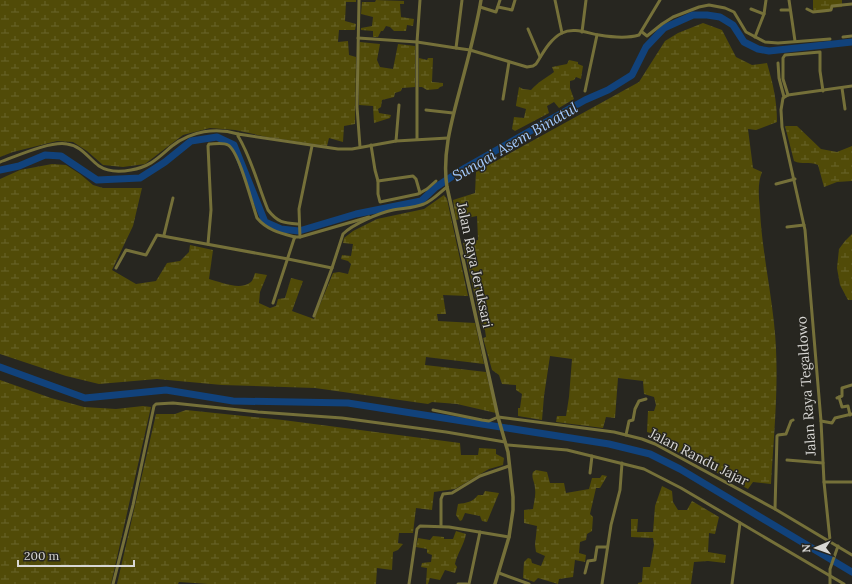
<svg xmlns="http://www.w3.org/2000/svg" width="852" height="584" viewBox="0 0 852 584" font-family="Lora,serif">
<style>
.wetland{fill:url(#wetland-marsh)}
.lines{fill:none;stroke-linecap:round;stroke-linejoin:round}
.river{stroke:#11427b;stroke-width:7}
.minor{stroke:#757039;stroke-width:3}
.tertiary{stroke:#757039;stroke-width:3.5}
.labels{text-anchor:middle;stroke-width:3;stroke-linejoin:round;paint-order:stroke}
.street-label{font-size:14px;fill:#d7d6d3;stroke:#272620}
.water-label{font-size:15px;font-style:italic;fill:#a3cafe;stroke:#272620}
</style>
<defs>
<pattern id="wetland-marsh" width="20" height="14" patternUnits="userSpaceOnUse"><rect width="20" height="14" fill="#514b08"/><path d="M1 5h8M5 5V1M11 12h8M15 12V8" fill="none" stroke="#69642b"/></pattern>
</defs>
<rect width="100%" height="100%" fill="#272620"/>
<g class="wetland">
<polygon points="0,0 356,0 356,2 346,2 345,21 356,24 355,30 339,30 338,42 348,41 349,55 356,57 355,124 344,126 343,142 329,138 327,146 267,137 235,130 210,128 183,135 145,164 123,167 103,165 87,151 73,142 57,141 13,152 0,157"/>
<polygon points="376,0 404,1 404,4 400,4 401,17 414,19 413,26 407,25 406,31 394,31 390,27 386,26 383,31 381,31 378,37 373,37 373,31 361,30 361,28 372,26 373,17 361,14 362,2 375,2"/>
<polygon points="813,0 842,0 842,7 830,8 829,12 813,13"/>
<path d="M703,23L722,30L736,57L752,65L767,63C773,84 777,100 777,122L756,130L748,129L753,168L762,172C757,185 759,197 760,211C762,249 770,285 774,323C780,376 774,431 771,484L753,482L748,489L664,445L661,436L647,432L648,411H654L656,405L654,397L644,394L643,381L618,378L615,418L606,417L603,428L556,422L557,416H566L569,397L572,359L550,356L544,396L542,420L518,416V408H520L522,394L516,390V385L502,384L499,375L492,370L483,338L486,337L485,330L482,329L463,243L478,240L477,216L456,220L453,200L475,193L476,172L639,82L665,41L678,33Z"/>
<polygon points="360,42 380,44 377,60 380,67 393,69 398,44 415,46 415,87 402,88 401,91 395,93 394,97 382,100 381,107 378,109 379,113 391,115 390,118 374,123 373,106 359,105 359,47"/>
<polygon points="419,58 427,60 428,58 433,58 432,82 443,83 443,86 440,87 438,89 427,90 422,87 419,87"/>
<path d="M569,60L578,62V64L583,66L581,79L576,77L574,80L570,81V88L574,99L559,108L554,102L547,106L549,113L515,131L512,129L514,117L524,118L526,109L516,106V105L519,87L523,89L531,90C538,82 546,78 554,72L552,67L567,64Z"/>
<path d="M785,126H797L821,149L837,152L852,146V181L837,182L824,187L818,165C809,161 802,165 794,161Z"/>
<path d="M52,164L66,165L80,174L93,185L103,188H142L133,226L112,270L136,284L156,281L167,263L180,261L189,252L190,245L213,250L209,279C221,282 240,291 251,282C253,280 254,276 255,273L267,275L260,292L259,303L270,308L276,306L278,299L285,298L291,278L303,281L292,311L314,319L333,273L339,272L348,274L351,264L348,261L341,259L342,255L351,256L353,244L343,243L344,238L353,231L377,219L424,209L444,195L447,199L468,296L443,295L446,314H437L438,321L475,323L484,364L426,357L425,365L486,372L496,413L457,404L432,402L428,404L315,388L222,385L157,379L99,384L66,376L0,354V179L20,170Z"/>
<polygon points="852,234 852,300 848,300 840,285 837,268 839,249 845,241"/>
<polygon points="0,380 51,398 84,407 116,409 143,406 151,407 111,584 0,584"/>
<polygon points="186,410 283,420 460,443 461,455 478,455 479,448 496,449 496,454 504,458 503,465 489,469 455,489 434,492 432,510 416,508 413,533 399,533 398,543 403,544 398,550 393,552 392,570 377,568 376,584 208,584 179,582 178,584 117,584 156,414 175,414"/>
<path d="M536,470L547,472L550,483H564L566,493L589,489L592,478H600L602,475L607,476L600,488H596L590,514L593,517L592,531L587,534L586,540L580,542L579,553L586,555L585,562L575,560L573,577L559,579L558,584L538,578L534,582L523,578L524,562L528,558L531,559L532,563L541,566L545,556L536,552L535,545L537,526L524,523V510L533,509C534,502 536,495 535,489C535,482 531,478 533,472Z"/>
<polygon points="662,486 672,491 673,502 678,510 687,510 692,501 719,517 715,534 709,533 708,552 726,555 725,563 708,561 694,562 691,584 638,584 638,583 642,582 643,567 650,567 654,545 653,538 631,537 631,519 638,519 637,532 653,532 655,506"/>
<path d="M485,491L499,493L487,522L482,521L480,516L465,513L462,520L460,521L456,515L458,504C466,503 473,502 478,495H483Z"/>
<path d="M456,531L466,534C464,545 457,554 455,564L457,567L455,573L445,570L440,580L430,578L428,584H426L427,568L421,567L422,563L431,562L432,555L427,553V549L416,547L418,538L430,540L433,536L444,537V539H453Z"/>
</g>
<g class="lines">
<g class="river">
<polyline points="0,170 19,166 45,155 61,156 97,180 140,178 165,162 191,141 217,137 234,145 265,222 281,229 299,231 356,214 421,201 436,187 465,168 585,100 608,90 632,75 646,47 664,28 693,15 707,15 720,17 733,25 744,42 758,49 769,51 852,42"/>
<polyline points="0,367 85,398 166,390 233,401 348,403 609,444 650,454 680,469 852,572"/>
</g>
<g class="minor">
<polyline points="359,0 357,107 360,147"/>
<path d="M462,0L456,48L470,50L527,67L533,66L536,64C543,53 550,39 562,33C573,27 587,33 599,35C611,37 626,39 639,35L660,0"/>
<polyline points="555,0 562,33"/>
<polyline points="789,0 795,41"/>
<polyline points="480,7 496,12 500,0"/>
<polyline points="498,7 512,10 515,0"/>
<polyline points="751,9 764,14"/>
<polyline points="807,9 813,12 831,10 832,6 852,4"/>
<polyline points="781,10 789,10"/>
<polyline points="528,29 540,57"/>
<polyline points="582,32 586,0"/>
<polyline points="642,32 647,36 662,24 673,17 699,7 709,5 725,8 734,12 746,32 765,42 778,43 830,39"/>
<polyline points="755,37 764,14 766,0"/>
<polyline points="843,37 852,36"/>
<polyline points="358,38 417,42 456,48"/>
<polyline points="778,63 779,78 784,97"/>
<polyline points="842,88 845,109"/>
<polyline points="585,91 597,35"/>
<polyline points="788,95 783,79 783,58 785,55 820,52 820,71 823,91"/>
<polyline points="503,99 509,62"/>
<polyline points="426,110 453,113"/>
<polyline points="417,139 417,42 420,0"/>
<polyline points="396,141 399,105"/>
<polyline points="371,145 375,170 378,181 378,194 380,202 418,194 427,189 436,181"/>
<path d="M0,162C17,156 50,141 67,144C82,146 88,158 99,166C108,172 120,172 131,170C150,167 158,158 172,146C191,131 216,127 238,134"/>
<polyline points="378,181 413,176 416,179 420,193"/>
<polyline points="776,184 795,179"/>
<path d="M299,224C284,223 278,223 268,210C258,186 252,159 238,136V134L338,149H352L396,141L448,138"/>
<polyline points="787,227 804,225"/>
<polyline points="164,235 173,198"/>
<polyline points="300,237 369,217"/>
<path d="M208,244L211,210L208,146L209,144C214,144 223,142 228,145C239,151 252,204 257,218C267,230 280,233 295,237"/>
<polyline points="116,268 126,250 146,255 157,235 288,259 332,268"/>
<polyline points="273,303 294,239 295,237 300,237 299,209 312,146"/>
<path d="M314,316L332,268L343,234C353,224 379,213 393,210C404,208 414,208 424,204C433,200 439,193 447,187"/>
<polyline points="839,397 842,407 848,406 850,415"/>
<polyline points="837,398 842,396 842,388 852,385"/>
<polyline points="433,410 482,420 489,421 498,417 614,432 642,439 655,444 775,509 852,555"/>
<polyline points="821,421 832,423 835,418 852,414"/>
<polyline points="626,435 629,421 633,420 635,409 639,401 646,399"/>
<polyline points="507,445 567,450 644,469 681,488 844,584"/>
<polyline points="787,460 823,463"/>
<polyline points="590,473 592,456"/>
<polyline points="824,482 852,482"/>
<polyline points="775,509 777,436 778,435 786,434 791,421 793,420"/>
<polyline points="441,526 441,499 443,494 452,493 480,476 509,466"/>
<polyline points="830,540 824,482 821,421 805,230 782,127 781,110 783,98 788,95 852,86"/>
<polyline points="499,573 529,584"/>
<polyline points="585,573 588,561 595,560 597,547 607,547"/>
<polyline points="113,584 133,505 154,406 156,404 173,403 258,412 342,418 446,432 505,442"/>
<polyline points="409,584 417,529 420,526 449,527 509,537"/>
<polyline points="458,584 467,584"/>
<polyline points="469,584 480,532"/>
<polyline points="602,584 611,525 620,490 622,463"/>
<polyline points="732,584 740,523"/>
<polyline points="830,584 830,569 838,546"/>
</g>
<path class="tertiary" d="M481,0C476,31 467,62 459,93C451,123 442,156 447,187L498,417L508,452L513,497V510L509,537L495,584"/>
</g>
<g class="labels">
<g class="street-label">
<text transform="translate(475 265) rotate(78)" y="5">Jalan Raya Jeruksari</text>
<text transform="translate(806 386) rotate(-94)" y="5">Jalan Raya Tegaldowo</text>
<text transform="translate(699 457) rotate(27)" y="5">Jalan Randu Jajar</text>
</g>
<g class="water-label">
<text transform="translate(515 142) rotate(-30)" y="5">Sungai Asem Binatul</text>
</g>
</g>
<g transform="translate(816 548) rotate(268)" stroke="#272620" stroke-width="3" paint-order="stroke">
<path d="M0-3L7 15L0 10L-7 15Z" fill="#d7d6d3"/>
<text y="-6" font-size="11" font-weight="bold" text-anchor="middle" fill="#d7d6d3">N</text>
</g>
<path d="M18 560v6h116v-6" fill="none" stroke="#d7d6d3" stroke-width="2"/>
<text x="24" y="560" font-size="12" fill="#d7d6d3" stroke="#272620" stroke-width="3" paint-order="stroke">200 m</text>
</svg>
